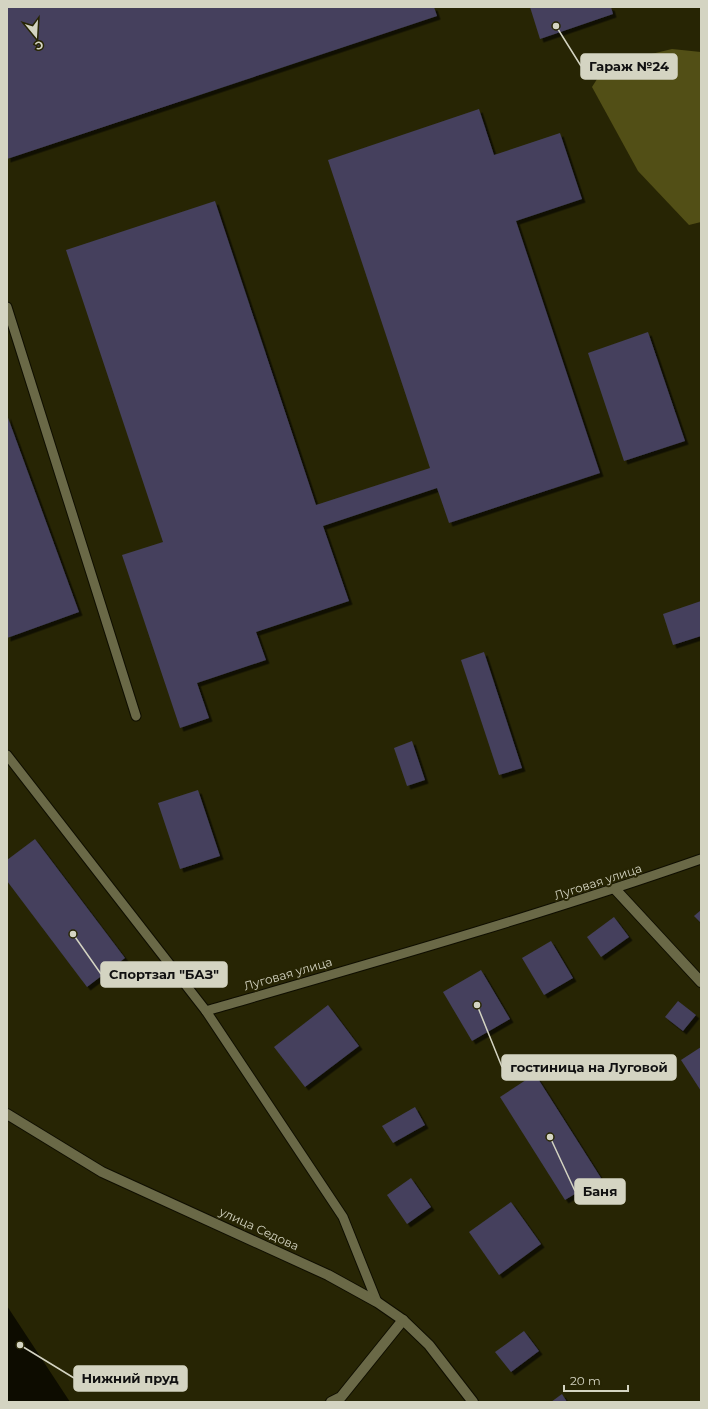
<svg xmlns="http://www.w3.org/2000/svg" width="708" height="1409" viewBox="0 0 708 1409" font-family="Montserrat,sans-serif">
<style>
.green{fill:#524f16}
.water{fill:#0d0c00}
.building{fill:#44405d;filter:url(#shadow)}
.lines{fill:none;stroke-linecap:round;stroke-linejoin:round}
.lane-casing{stroke:#0f0e00;stroke-width:11}
.street-casing{stroke:#0f0e00;stroke-width:12}
.secondary-casing{stroke:#0f0e00;stroke-width:12}
.lane{stroke:#6a6947;stroke-width:9}
.street{stroke:#6a6947;stroke-width:10}
.secondary{stroke:#6a6947;stroke-width:10}
.labels{text-anchor:middle;stroke-width:4;stroke-linejoin:round;paint-order:stroke}
.street-label{font-size:12px;fill:#d4d4c2;stroke:#272504}
.leader{fill:none;stroke:#d4d4c2;stroke-width:1.5}
.callout-dot{fill:#d4d4c2;stroke:#272504;stroke-width:1.5}
.callout{fill:#d4d4c2;stroke:#d4d4c2;stroke-width:1.5}
.callout-label{font-size:13px;text-anchor:middle;font-weight:bold;fill:#111}
</style>
<defs>
<filter id="shadow"><feDropShadow dx="3.5" dy="3.5" stdDeviation="0" flood-color="#0009"/></filter>
</defs>
<rect width="100%" height="100%" fill="#272504"/>
<polygon class="green" points="672,49 701,52 701,222 689,225 638,171 592,87 606,65"/>
<polygon class="water" points="7,1306 70,1402 7,1402"/>
<g class="building">
<polygon points="7,7 434,7 437,16 7,159"/>
<polygon points="530,7 611,7 613,14 540,39"/>
<polygon points="479,109 494,155 560,133 582,199 516,221 600,473 449,523 437,488 323,526 349,601 256,632 266,660 197,683 209,718 180,728 122,555 163,542 66,250 215,201 316,505 430,468 328,160"/>
<polygon points="648,332 685,441 624,461 588,353"/>
<polygon points="7,415 79,612 7,638"/>
<polygon points="701,601 701,636 673,645 663,614"/>
<polygon points="484,652 522,768 499,775 461,660"/>
<polygon points="412,741 425,780 407,786 394,748"/>
<polygon points="198,790 220,856 180,869 158,803"/>
<polygon points="35,839 125,958 87,987 7,881 7,860"/>
<polygon points="701,910 701,923 694,916"/>
<polygon points="614,917 629,937 601,957 587,937"/>
<polygon points="551,941 573,978 544,995 522,958"/>
<polygon points="481,970 510,1019 472,1041 443,992"/>
<polygon points="678,1001 696,1015 683,1031 665,1017"/>
<polygon points="328,1005 359,1046 305,1087 274,1047"/>
<polygon points="701,1047 701,1091 681,1060"/>
<polygon points="535,1074 601,1178 565,1200 500,1097"/>
<polygon points="415,1107 425,1125 393,1143 382,1126"/>
<polygon points="411,1178 431,1207 407,1224 387,1195"/>
<polygon points="511,1202 541,1244 499,1275 469,1232"/>
<polygon points="524,1331 539,1351 511,1372 495,1352"/>
<polygon points="562,1394 567,1402 551,1402"/>
</g>
<g class="lines">
<g class="lane-casing">
<g id="lane">
<polyline points="7,307 136,716"/>
<polyline points="7,755 206,1011"/>
<path d="M377,1302L343,1217L206,1011C372,963 538,916 701,859"/>
</g>
</g>
<g class="street-casing">
<g id="street">
<polyline points="615,889 701,982"/>
<polyline points="331,1402 341,1397 403,1320"/>
</g>
</g>
<g class="secondary-casing">
<polyline id="secondary" points="7,1114 102,1172 328,1275 377,1302 403,1320 429,1345 473,1402"/>
</g>
<use href="#lane" class="lane"/>
<use href="#street" class="street"/>
<use href="#secondary" class="secondary"/>
</g>
<g class="labels">
<g class="street-label">
<text transform="translate(598 882) rotate(-18)" y="4">Луговая улица</text>
<text transform="translate(288 974) rotate(-16)" y="4">Луговая улица</text>
<text transform="translate(259 1229) rotate(25)" y="4">улица Седова</text>
</g>
</g>
<path class="leader" d="M556 26L581 66M73 934L101 974M477 1005L502 1067M550 1137L575 1191M20 1345L74 1378"/>
<g class="callout-dot">
<circle cx="556" cy="26" r="4"/>
<circle cx="73" cy="934" r="4"/>
<circle cx="477" cy="1005" r="4"/>
<circle cx="550" cy="1137" r="4"/>
<circle cx="20" cy="1345" r="4"/>
</g>
<g class="callout">
<rect x="581" y="54" width="96" height="25" rx="4"/>
<rect x="101" y="962" width="126" height="25" rx="4"/>
<rect x="502" y="1055" width="174" height="25" rx="4"/>
<rect x="575" y="1179" width="50" height="25" rx="4"/>
<rect x="74" y="1366" width="113" height="25" rx="4"/>
</g>
<g class="callout-label">
<text x="629" y="71">Гараж №24</text>
<text x="164" y="979">Спортзал "БАЗ"</text>
<text x="589" y="1072">гостиница на Луговой</text>
<text x="600" y="1196">Баня</text>
<text x="130" y="1383">Нижний пруд</text>
</g>
<rect width="708" height="1409" fill="none" stroke="#d4d4c2" stroke-width="16"/>
<g transform="translate(36 36) rotate(162)" stroke="#272504" stroke-width="3" paint-order="stroke">
<path d="M0-3L7 15L0 10L-7 15Z" fill="#d4d4c2"/>
<text y="-6" font-size="11" font-weight="bold" text-anchor="middle" fill="#d4d4c2">С</text>
</g>
<path d="M564 1385v6h64v-6" fill="none" stroke="#d4d4c2" stroke-width="2"/>
<text x="570" y="1385" font-size="12" fill="#d4d4c2" stroke="#272504" stroke-width="3" paint-order="stroke">20 m</text>
</svg>
